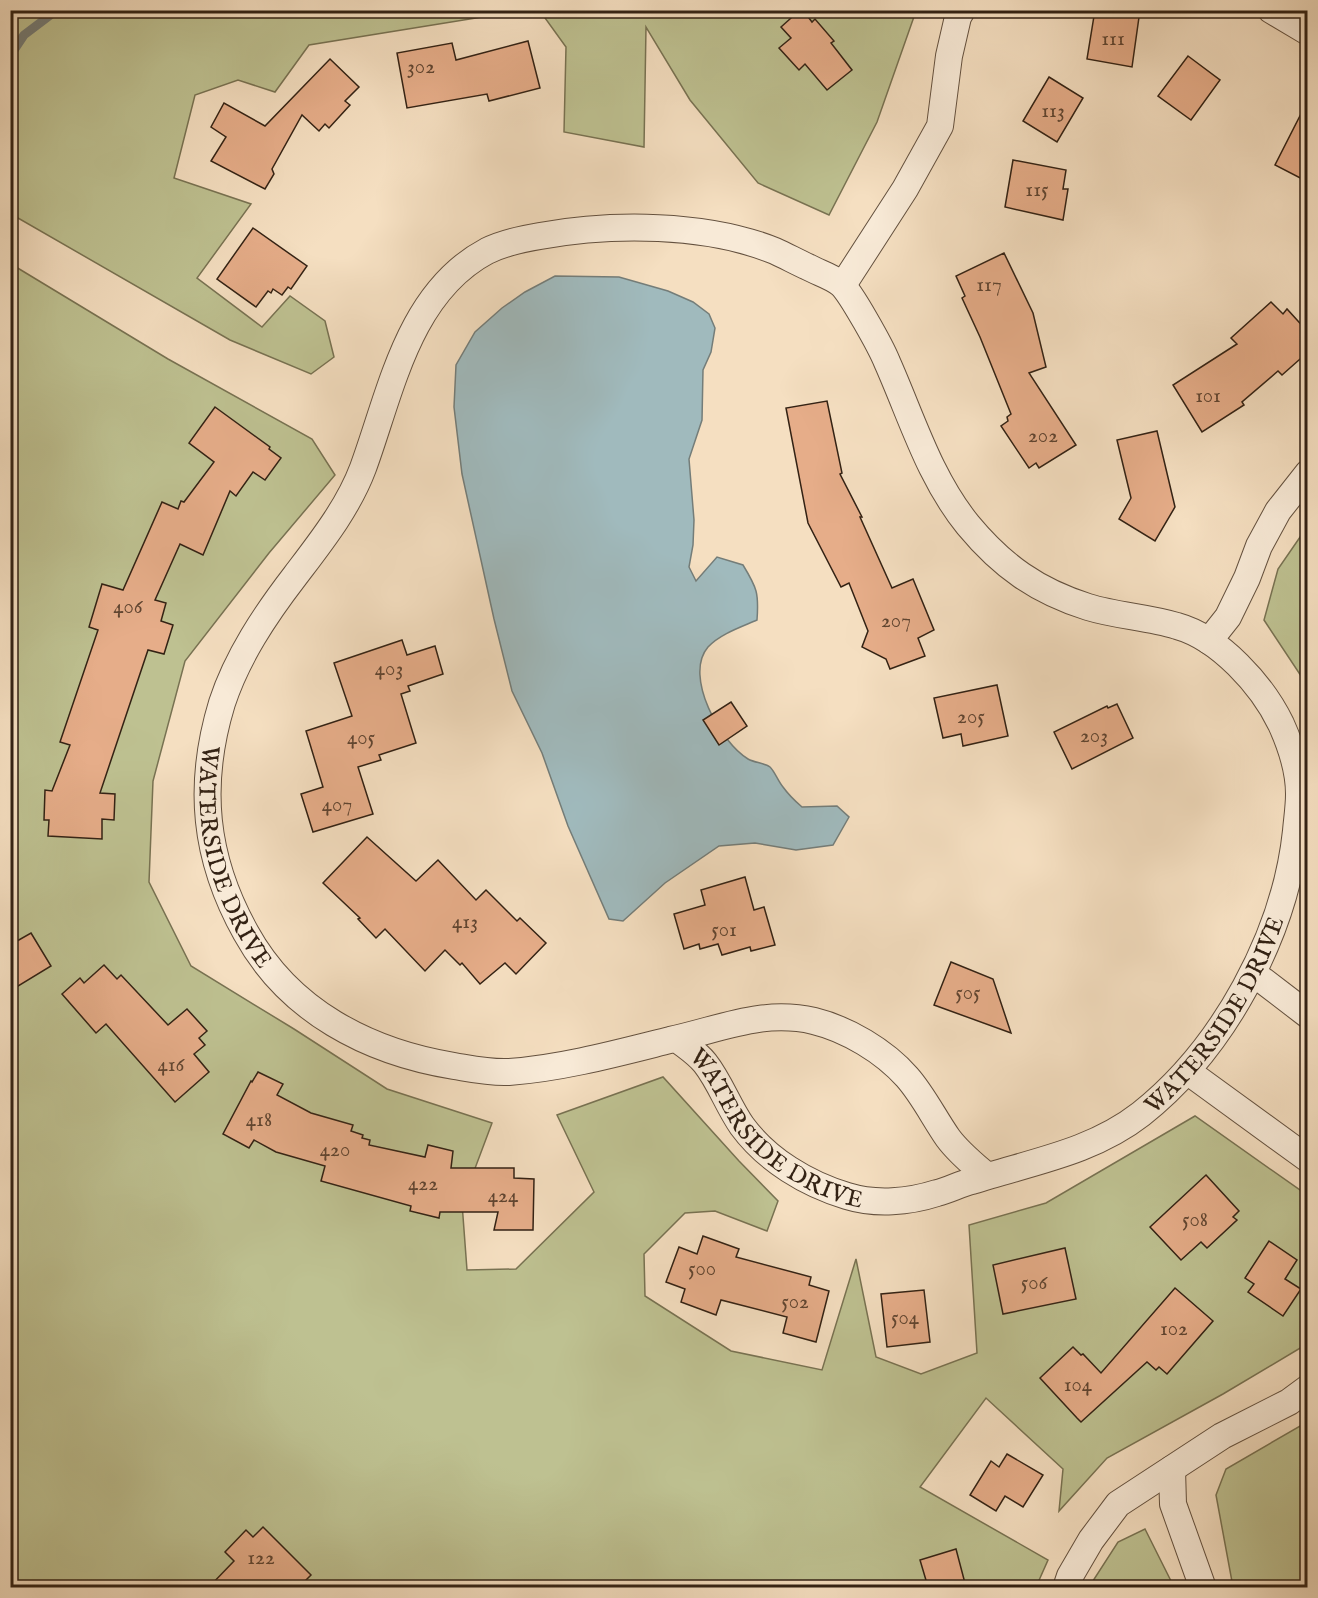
<svg xmlns="http://www.w3.org/2000/svg" width="1318" height="1598" viewBox="0 0 1318 1598" font-family="'IM FELL English',serif">
<style>
.green{fill:#bec191;stroke:#787252;stroke-width:1.5}
.water{fill:#a0babd;stroke:#747d79;stroke-width:1.5}
.lines{fill:none;stroke-linecap:round;stroke-linejoin:round}
.stream{stroke:#747d79;stroke-width:9}
.building{fill:#e6ad89;stroke:#332214;stroke-width:1.5}
.street-casing{stroke:#64513f;stroke-width:28}
.street{stroke:#f8ead7;stroke-width:26}
.labels{text-anchor:middle;stroke-width:5;stroke-linejoin:round;paint-order:stroke}
.number-label{font-size:21px;fill:#604531}
.street-label{font-size:24px;fill:#332214;stroke:#f8ead7}
</style>
<rect width="100%" height="100%" fill="#f5dfc1"/>
<filter id="stains"><feTurbulence type="fractalNoise" baseFrequency=".00333" numOctaves="4"/><feColorMatrix values="0 0 0 0 .2 0 0 0 0 .09 0 0 0 0 .02 0 0 0 .5 -.17"/></filter>
<radialGradient id="worn" r=".72"><stop offset=".6" stop-color="#630" stop-opacity="0"/><stop offset="1" stop-color="#630" stop-opacity=".3"/></radialGradient>
<g class="green">
<polygon points="11,10 519,10 519,11 309,45 275,92 238,80 195,95 174,178 251,204 197,278 262,327 290,296 325,321 334,357 311,374 230,340 11,214"/>
<polygon points="540,11 916,11 877,122 829,215 758,183 690,100 646,27 644,147 564,132 566,47"/>
<polygon points="11,264 168,359 312,439 335,475 269,553 185,661 153,781 149,882 191,966 294,1029 387,1089 492,1123 462,1203 467,1270 516,1269 594,1192 557,1115 663,1077 739,1161 778,1201 767,1231 715,1211 685,1213 644,1254 645,1296 731,1351 822,1370 856,1259 876,1357 921,1374 977,1353 969,1225 1046,1203 1195,1116 1307,1195 1307,1344 1223,1394 1107,1458 1059,1511 1063,1469 986,1398 920,1487 1048,1560 1036,1587 11,1588"/>
<polygon points="1307,527 1307,685 1264,620 1278,569"/>
<polygon points="1307,1422 1307,1587 1233,1587 1216,1495 1226,1469"/>
<polygon points="1145,1529 1174,1587 1089,1587 1118,1542"/>
</g>
<path class="water" d="M555,276L619,277L668,291L693,302L709,314L715,328L711,352L703,370L702,420L689,459L694,520L693,545L689,567L696,581L717,557L743,565C757,588 759,593 757,620C741,627 720,634 708,647C683,676 721,743 748,759C755,763 765,763 770,767C775,772 778,781 783,787C788,794 795,801 802,807L837,806L849,817L833,845L796,850L755,843L719,846L665,883L623,921L609,919L568,826L542,753L512,691L494,619L462,474L454,407L456,365L475,332L502,308L525,292Z"/>
<g class="lines">
<polyline class="stream" points="10,56 24,35 57,10"/>
</g>
<g class="building">
<polygon points="800,10 803,10 812,22 815,19 834,41 831,43 852,70 827,90 805,64 799,70 779,48 791,38 781,27"/>
<polygon points="1095,10 1140,10 1132,67 1087,59"/>
<polygon points="528,41 540,88 489,101 487,94 407,108 397,53 452,43 456,60"/>
<polygon points="1188,56 1220,80 1191,120 1158,96"/>
<polygon points="330,59 359,87 345,101 350,105 329,128 325,124 319,131 302,115 272,169 274,174 265,189 211,161 226,137 211,127 224,103 265,126"/>
<polygon points="1049,77 1083,98 1057,142 1023,121"/>
<polygon points="1308,100 1308,182 1275,165"/>
<polygon points="1013,160 1066,170 1063,189 1068,189 1063,220 1005,207"/>
<polygon points="253,228 307,266 291,289 288,287 282,295 273,289 271,293 268,291 256,307 217,279"/>
<polygon points="1004,253 1033,313 1046,367 1029,373 1076,445 1039,468 1036,463 1029,468 1001,426 1008,421 1007,417 1011,414 980,337 962,298 965,296 956,276"/>
<polygon points="1271,302 1283,314 1287,309 1308,332 1308,352 1282,375 1278,371 1242,402 1244,405 1202,432 1173,385 1237,344 1231,338"/>
<polygon points="827,401 842,473 840,474 862,517 860,517 892,588 913,579 934,630 918,638 925,656 890,669 886,659 862,647 868,631 849,583 841,587 808,523 786,408"/>
<polygon points="215,407 270,447 269,449 281,458 265,480 253,472 236,496 230,491 203,555 180,544 155,600 166,603 161,621 173,625 164,654 148,650 100,793 115,794 114,820 102,819 102,839 48,836 49,820 44,820 45,790 52,791 70,745 60,742 98,630 89,627 102,584 123,590 162,502 178,509 181,501 184,502 214,462 189,443"/>
<polygon points="1157,431 1175,507 1155,541 1119,519 1131,498 1117,440"/>
<polygon points="402,640 407,655 435,646 443,674 408,686 410,691 401,694 416,743 379,755 381,760 358,767 373,814 313,832 301,794 323,787 306,731 352,716 334,663"/>
<polygon points="997,685 1008,736 963,746 961,734 943,738 934,698"/>
<polygon points="731,702 747,726 719,745 703,720"/>
<polygon points="1117,704 1133,738 1072,769 1054,732 1107,706 1108,708"/>
<polygon points="367,837 416,881 438,860 476,900 486,890 517,921 520,918 546,943 516,974 505,963 480,984 462,963 460,965 445,950 425,971 385,929 376,938 358,919 360,918 323,883"/>
<polygon points="745,877 754,910 764,907 775,945 751,951 750,947 722,955 718,944 700,949 699,944 684,949 674,914 705,905 701,890"/>
<polygon points="31,933 51,966 10,991 10,945"/>
<polygon points="951,962 993,979 1011,1033 934,1005"/>
<polygon points="104,965 117,979 121,975 168,1025 187,1009 207,1031 199,1038 205,1045 194,1054 209,1072 175,1102 106,1024 96,1033 62,994 80,978 84,983"/>
<polygon points="258,1072 283,1084 277,1095 311,1113 353,1125 351,1131 363,1135 362,1138 370,1140 369,1145 425,1157 428,1145 453,1151 451,1168 514,1168 514,1178 534,1179 533,1230 494,1230 498,1212 440,1212 439,1218 410,1211 411,1206 321,1181 325,1166 276,1152 254,1140 249,1148 223,1134 251,1081 252,1082"/>
<polygon points="1206,1175 1239,1211 1233,1217 1237,1220 1207,1248 1201,1242 1181,1260 1150,1227"/>
<polygon points="703,1236 739,1249 736,1257 811,1277 809,1285 829,1291 816,1342 783,1333 787,1317 721,1300 716,1315 681,1302 685,1289 666,1282 679,1247 697,1254"/>
<polygon points="1269,1241 1297,1260 1285,1279 1301,1289 1283,1316 1248,1292 1254,1284 1245,1278"/>
<polygon points="1065,1248 1076,1299 1003,1314 993,1265"/>
<polygon points="1175,1288 1213,1321 1167,1374 1159,1367 1156,1370 1147,1362 1081,1422 1077,1418 1040,1378 1073,1347 1081,1355 1083,1354 1101,1373"/>
<polygon points="924,1290 930,1342 887,1347 881,1294"/>
<polygon points="1007,1454 1043,1475 1023,1507 1005,1496 996,1511 970,1495 991,1461 999,1467"/>
<polygon points="263,1527 311,1575 299,1587 209,1587 234,1561 225,1552 246,1530 253,1537"/>
<polygon points="956,1549 966,1587 928,1587 920,1560"/>
</g>
<g class="lines">
<g class="street-casing">
<g id="street">
<polyline points="1271,10 1308,32"/>
<polyline points="843,285 905,189 940,126 949,56 958,17 962,10"/>
<polyline points="1209,641 1228,617 1247,578 1259,546 1278,511 1308,473"/>
<polyline points="1253,973 1308,1015"/>
<path id="s1" d="M677,1039C687,1047 697,1053 705,1063C720,1082 728,1106 742,1126C767,1160 807,1184 847,1196C876,1205 909,1202 937,1193C949,1190 960,1184 972,1181C1030,1162 1091,1153 1141,1114C1223,1049 1285,935 1296,831C1297,819 1299,807 1299,794C1299,770 1291,746 1281,724C1262,685 1220,638 1177,626C1148,617 1117,616 1088,607C1037,591 1002,566 968,525C929,477 912,418 887,362C881,347 851,293 841,284C831,276 819,273 808,267C797,262 786,256 775,251C706,223 612,223 540,236C522,239 503,243 487,251C408,293 391,392 363,468C348,508 320,543 295,576C265,615 237,657 222,703C197,785 204,858 246,933C289,1011 368,1052 454,1066C472,1069 490,1073 509,1072C563,1068 618,1053 670,1040C721,1029 762,1009 814,1021C847,1029 884,1051 907,1077C923,1095 934,1118 948,1138C959,1153 973,1164 987,1176"/>
<polyline points="1187,1071 1308,1159"/>
<polyline points="1172,1469 1173,1504 1203,1588"/>
<polyline points="1066,1588 1070,1576 1091,1540 1118,1504 1222,1436 1289,1402 1308,1388"/>
</g>
</g>
<use href="#street" class="street"/>
</g>
<g class="labels">
<g class="number-label">
<text x="1113" y="45">111</text>
<text x="421" y="73">302</text>
<text x="1053" y="117">113</text>
<text x="1037" y="196">115</text>
<text x="989" y="291">117</text>
<text x="1208" y="402">101</text>
<text x="1043" y="442">202</text>
<text x="128" y="613">406</text>
<text x="896" y="627">207</text>
<text x="389" y="675">403</text>
<text x="971" y="723">205</text>
<text x="1094" y="742">203</text>
<text x="361" y="744">405</text>
<text x="337" y="811">407</text>
<text x="465" y="928">413</text>
<text x="724" y="936">501</text>
<text x="968" y="999">505</text>
<text x="171" y="1071">416</text>
<text x="259" y="1126">418</text>
<text x="335" y="1156">420</text>
<text x="423" y="1190">422</text>
<text x="503" y="1202">424</text>
<text x="1195" y="1226">508</text>
<text x="702" y="1275">500</text>
<text x="1034" y="1289">506</text>
<text x="795" y="1308">502</text>
<text x="905" y="1324">504</text>
<text x="1174" y="1335">102</text>
<text x="1078" y="1391">104</text>
<text x="261" y="1564">122</text>
</g>
<g class="street-label">
<text dy="8" stroke="none"><textPath href="#s1" startOffset="2708">WATERSIDE DRIVE</textPath></text>
<text dy="8" stroke="none"><textPath href="#s1" startOffset="675">WATERSIDE DRIVE</textPath></text>
<text dy="8" stroke="none"><textPath href="#s1" startOffset="138">WATERSIDE DRIVE</textPath></text>
</g>
</g>
<rect width="1318" height="1598" fill="none" stroke="#f5dfc1" stroke-width="36"/>
<rect x="12" y="12" width="1294" height="1574" fill="none" stroke="#332214" stroke-width="3"/>
<rect x="18" y="18" width="1282" height="1562" fill="none" stroke="#332214" stroke-width="1.5"/>
<rect width="100%" height="100%" filter="url(#stains)"/>
<rect width="100%" height="100%" fill="url(#worn)"/>
</svg>
